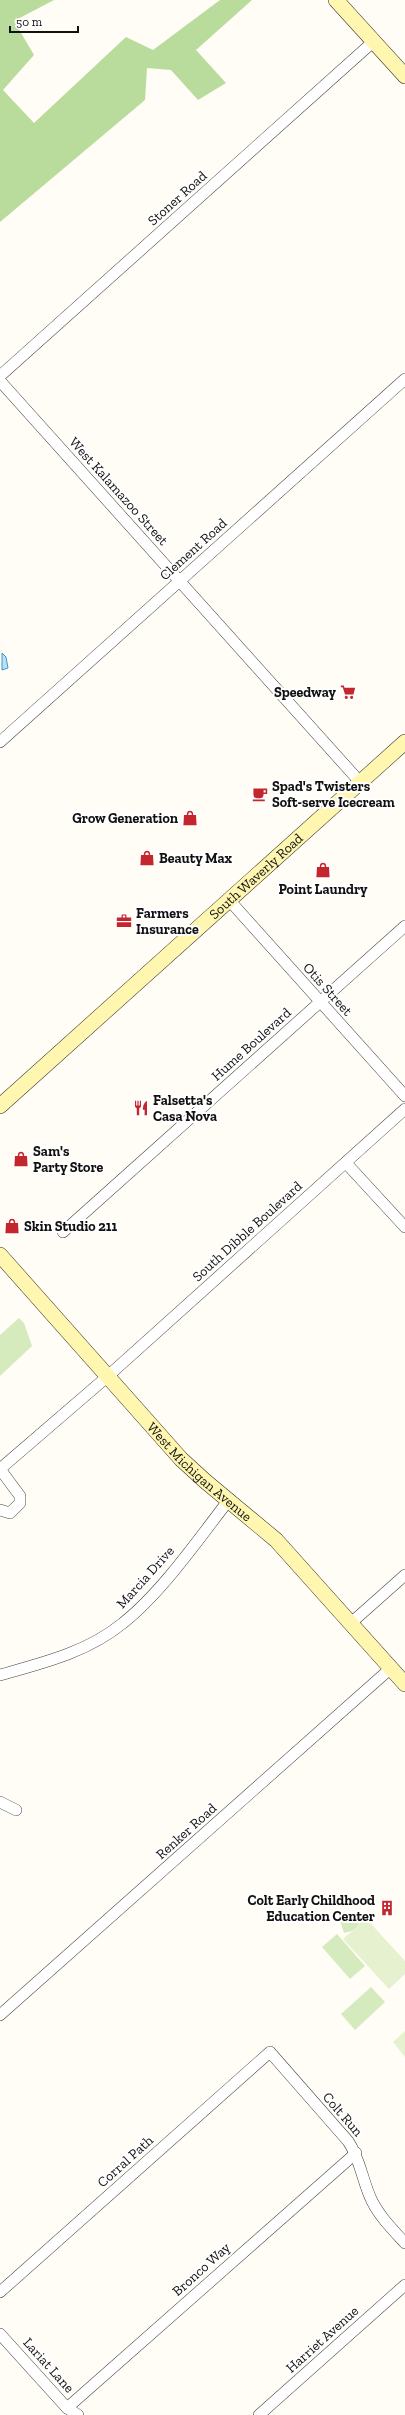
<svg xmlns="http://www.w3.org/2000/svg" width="405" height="2415" viewBox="0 0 405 2415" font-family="'Zilla Slab',serif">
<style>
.green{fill:#d5ebbd}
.forest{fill:#b9dc9c}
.pitch{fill:#e6f2cf}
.water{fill:#b9e0f7;stroke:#3f96cf}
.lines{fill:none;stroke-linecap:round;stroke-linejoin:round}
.street-casing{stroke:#444;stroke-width:12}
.secondary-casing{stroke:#333;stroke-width:16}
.street{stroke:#fff;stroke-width:11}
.secondary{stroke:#fff6b0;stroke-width:15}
.labels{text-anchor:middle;stroke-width:4;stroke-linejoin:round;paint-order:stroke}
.street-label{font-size:14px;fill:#111;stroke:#fff}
.poi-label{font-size:14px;font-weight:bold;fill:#111;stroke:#fff;text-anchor:start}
</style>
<rect width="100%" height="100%" fill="#fffdf5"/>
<g class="green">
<polygon points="19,1318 24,1323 32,1346 0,1376 0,1335"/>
<polygon points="343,1917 354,1919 359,1925 352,1931 344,1933 340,1920"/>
<polygon points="337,1934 365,1966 350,1979 322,1947"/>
<polygon points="371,1987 385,2002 355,2030 341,2014"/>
</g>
<polygon class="forest" points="0,0 54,0 14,21 34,55 3,90 34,123 126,37 153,50 220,0 252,0 196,50 226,83 198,100 171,70 147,68 145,100 0,222"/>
<g class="pitch">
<polygon points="361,1913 405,1961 405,1974 389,1989 343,1939 359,1925 354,1919"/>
<polygon points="405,2031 405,2057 393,2042"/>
</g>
<polygon class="water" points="2,653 6,657 8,668 2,670"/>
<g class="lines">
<g class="street-casing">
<g id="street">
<polyline points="0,376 374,41"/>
<polyline points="0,381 360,782"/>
<polyline points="0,742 405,379"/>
<polyline points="230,901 405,1096"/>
<polyline points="346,1163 405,1227"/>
<polyline points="63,1232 405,926"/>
<polyline points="0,1469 108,1376 405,1109"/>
<polyline points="0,1510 10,1513 20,1503 20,1496 0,1469"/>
<polyline points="351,1623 405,1575"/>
<path d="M0,1675C43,1663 88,1652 123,1623C161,1593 198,1540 228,1501"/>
<polyline points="0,1802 16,1810"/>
<polyline points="0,2015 391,1668"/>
<path d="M0,2292L270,2052L348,2141C361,2160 362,2181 372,2201C380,2217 393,2230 405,2243"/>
<polyline points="0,2334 67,2408 78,2415"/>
<polyline points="67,2408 356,2153"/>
<polyline points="259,2415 405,2285"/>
</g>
</g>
<g class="secondary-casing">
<g id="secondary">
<polyline points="336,0 405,76"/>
<path id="s1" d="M0,1106L405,742"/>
<path id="s2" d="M0,1255L181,1459L205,1481L276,1540L405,1684"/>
</g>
</g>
<use href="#street" class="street"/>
<use href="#secondary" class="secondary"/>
</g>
<defs>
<g id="supermarket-bare" transform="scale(1.2)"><path d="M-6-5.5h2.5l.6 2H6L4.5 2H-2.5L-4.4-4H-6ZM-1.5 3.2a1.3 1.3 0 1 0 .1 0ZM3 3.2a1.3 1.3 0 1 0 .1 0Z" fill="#c4262e" stroke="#fff" stroke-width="2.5" paint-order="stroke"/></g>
<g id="cafe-bare" transform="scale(1.2)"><path d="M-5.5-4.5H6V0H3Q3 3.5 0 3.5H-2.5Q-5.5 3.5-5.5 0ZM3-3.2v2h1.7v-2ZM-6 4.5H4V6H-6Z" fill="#c4262e" stroke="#fff" stroke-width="2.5" paint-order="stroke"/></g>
<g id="shop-bare" transform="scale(1.2)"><path d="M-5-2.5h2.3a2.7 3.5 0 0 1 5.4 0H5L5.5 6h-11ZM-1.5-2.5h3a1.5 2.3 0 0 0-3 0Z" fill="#c4262e" stroke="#fff" stroke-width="2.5" paint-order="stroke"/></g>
<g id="office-bare" transform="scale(1.2)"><path d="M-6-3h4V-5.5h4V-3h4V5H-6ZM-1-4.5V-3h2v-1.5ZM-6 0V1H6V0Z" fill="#c4262e" stroke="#fff" stroke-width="2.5" paint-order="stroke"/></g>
<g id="restaurant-bare" transform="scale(1.2)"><path d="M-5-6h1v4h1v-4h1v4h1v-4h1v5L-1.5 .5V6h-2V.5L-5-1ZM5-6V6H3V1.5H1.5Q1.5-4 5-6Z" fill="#c4262e" stroke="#fff" stroke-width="2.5" paint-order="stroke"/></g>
<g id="building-bare" transform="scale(1.2)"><path d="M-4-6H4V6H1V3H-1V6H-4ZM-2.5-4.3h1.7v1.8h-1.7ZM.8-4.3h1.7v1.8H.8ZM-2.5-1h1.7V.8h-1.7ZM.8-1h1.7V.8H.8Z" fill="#c4262e" stroke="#fff" stroke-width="2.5" paint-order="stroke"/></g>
</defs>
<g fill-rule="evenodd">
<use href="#supermarket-bare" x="348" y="692"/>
<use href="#cafe-bare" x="260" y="794"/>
<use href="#shop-bare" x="190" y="818"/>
<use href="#shop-bare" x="147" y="858"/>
<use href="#shop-bare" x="323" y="870"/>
<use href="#office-bare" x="124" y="921"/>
<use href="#restaurant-bare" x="141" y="1108"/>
<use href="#shop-bare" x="21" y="1159"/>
<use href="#shop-bare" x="12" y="1226"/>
<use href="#building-bare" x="387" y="1908"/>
</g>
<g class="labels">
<g class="street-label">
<text transform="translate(177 198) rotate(-42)" y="5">Stoner Road</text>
<text transform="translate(119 491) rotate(48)" y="5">West Kalamazoo Street</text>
<text transform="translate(193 549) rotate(-42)" y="5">Clement Road</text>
<text dy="5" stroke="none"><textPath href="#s1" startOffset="344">South Waverly Road</textPath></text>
<text transform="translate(328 989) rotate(48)" y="5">Otis Street</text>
<text transform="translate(251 1044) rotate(-42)" y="5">Hume Boulevard</text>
<text transform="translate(247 1231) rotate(-42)" y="5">South Dibble Boulevard</text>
<text dy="5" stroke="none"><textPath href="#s2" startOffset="295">West Michigan Avenue</textPath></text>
<text transform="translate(145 1577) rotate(-48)" y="5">Marcia Drive</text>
<text transform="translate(186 1831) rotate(-42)" y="5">Renker Road</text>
<text transform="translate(343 2114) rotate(49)" y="5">Colt Run</text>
<text transform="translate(125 2161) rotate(-42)" y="5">Corral Path</text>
<text transform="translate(201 2269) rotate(-42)" y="5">Bronco Way</text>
<text transform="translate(322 2339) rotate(-42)" y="5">Harriet Avenue</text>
<text transform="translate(49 2365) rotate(48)" y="5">Lariat Lane</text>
</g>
<g class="poi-label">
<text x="336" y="697" text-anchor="end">Speedway</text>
<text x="272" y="791">Spad's Twisters<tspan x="272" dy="16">Soft-serve Icecream</tspan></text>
<text x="178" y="823" text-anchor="end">Grow Generation</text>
<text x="159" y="863">Beauty Max</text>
<text x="323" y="894" text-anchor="middle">Point Laundry</text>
<text x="136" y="918">Farmers<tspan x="136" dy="16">Insurance</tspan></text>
<text x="153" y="1105">Falsetta's<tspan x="153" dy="16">Casa Nova</tspan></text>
<text x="33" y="1156">Sam's<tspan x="33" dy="16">Party Store</tspan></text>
<text x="24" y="1231">Skin Studio 211</text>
<text x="375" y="1905" text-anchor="end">Colt Early Childhood<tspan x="375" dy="16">Education Center</tspan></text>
</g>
</g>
<path d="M10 26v6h68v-6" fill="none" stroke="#111111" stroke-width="2"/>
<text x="16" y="26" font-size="12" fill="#111111" stroke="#ffffff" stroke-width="3" paint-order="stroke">50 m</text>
</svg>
